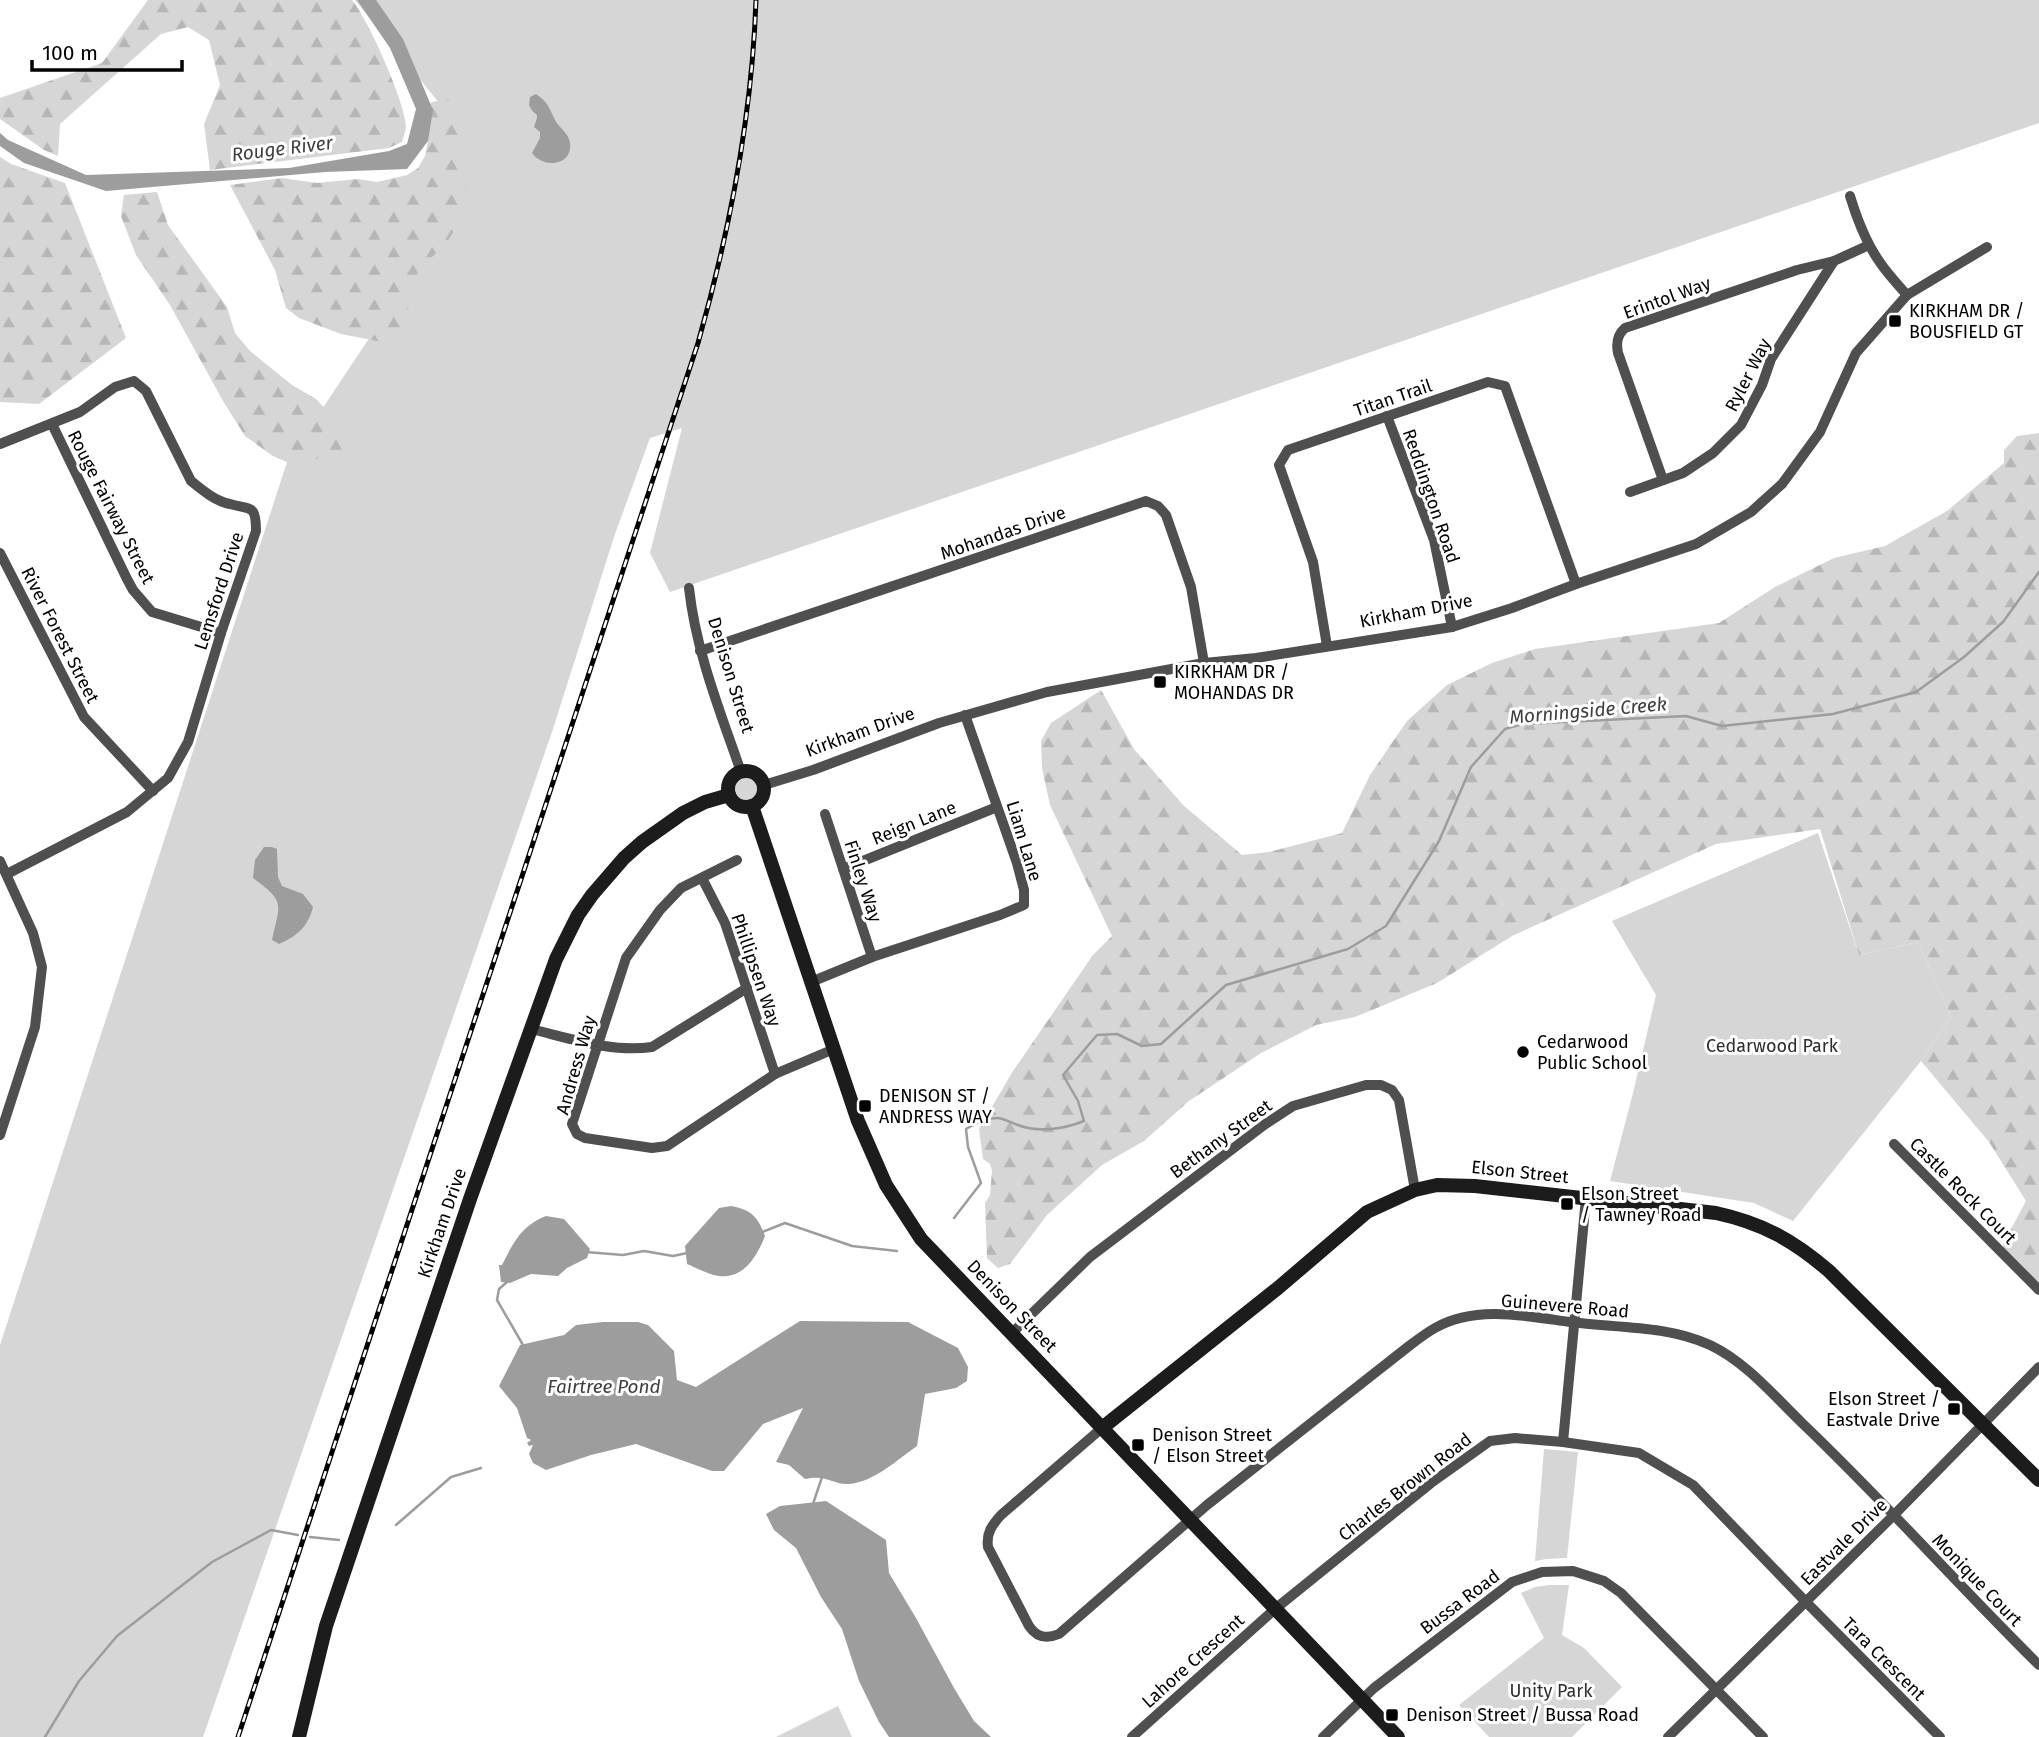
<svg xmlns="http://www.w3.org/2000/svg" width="2039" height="1737" viewBox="0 0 2039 1737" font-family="'Fira Sans',sans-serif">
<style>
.green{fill:#d6d6d6}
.forest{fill:url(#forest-firs)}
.water{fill:#9d9d9d}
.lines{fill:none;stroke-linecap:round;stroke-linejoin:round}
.stream{stroke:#9d9d9d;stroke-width:2.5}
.street{stroke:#4f4f4f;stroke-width:10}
.secondary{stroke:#1c1c1c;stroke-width:14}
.rail-casing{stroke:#000;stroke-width:5}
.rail{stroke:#fff;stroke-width:2.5;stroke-dasharray:8;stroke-linecap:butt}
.poi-dot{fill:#000;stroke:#fff;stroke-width:2.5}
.labels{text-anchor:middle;stroke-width:6;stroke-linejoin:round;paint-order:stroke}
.street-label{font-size:18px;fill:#000;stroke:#fff}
.poi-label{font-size:18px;fill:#000;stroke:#fff;text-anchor:start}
.park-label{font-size:18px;fill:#2d2d2d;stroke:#fff}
.water-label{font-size:19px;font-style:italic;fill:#3e3e3e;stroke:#fff}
</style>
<defs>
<pattern id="forest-firs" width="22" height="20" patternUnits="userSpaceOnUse" patternTransform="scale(1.75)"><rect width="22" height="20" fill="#d6d6d6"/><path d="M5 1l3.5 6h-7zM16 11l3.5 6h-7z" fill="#b6b6b6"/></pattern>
</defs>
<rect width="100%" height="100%" fill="#fff"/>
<g class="green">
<polygon points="355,0 2039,0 2039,123 670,592 650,553 682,428 650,438 614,537 552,732 203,1737 0,1737 0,1345 287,462 368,340 446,233 454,121"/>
<circle cx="746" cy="789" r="11"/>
<polygon points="1818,833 1859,955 1918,942 1951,1017 1921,1061 1793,1221 1754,1203 1610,1181 1633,1093 1656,995 1612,921"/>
<polygon points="1544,1449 1578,1452 1567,1558 1547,1559 1535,1561"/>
<polygon points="1549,1585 1569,1585 1562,1635 1584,1648 1622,1687 1572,1737 1489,1737 1459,1705 1544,1638 1521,1593 1535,1587"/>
<polygon points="838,1706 852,1737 776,1737"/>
</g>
<g class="forest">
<path d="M148,0H352C368,19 405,102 406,126C406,131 403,137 402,142L389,148L210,170L204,124L220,85L209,40L188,27L161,34L60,124L58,156L44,150L0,119V98L102,63Z"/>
<polygon points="448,99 455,102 465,155 466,212 447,242 420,269 409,290 408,313 399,329 382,342 341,334 299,318 286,308 275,270 230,185 282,178 317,183 358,179 377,182 407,175 418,168 425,156 428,141 422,111 432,102"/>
<polygon points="0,157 11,164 65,183 126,338 39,404 0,402"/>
<polygon points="157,192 168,225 227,307 235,333 250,351 292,385 316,399 335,419 343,434 341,452 326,458 287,462 273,456 245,436 223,401 170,305 136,255 121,216 124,195"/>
<polygon points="2039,433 2039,1284 2005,1262 2003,1244 2026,1201 1989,1142 1921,1061 1951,1017 1918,942 1859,955 1820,829 1716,844 1512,936 1437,983 1355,1017 1316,1025 1261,1053 1189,1101 1144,1141 1102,1165 1047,1215 1010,1264 998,1268 987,1258 985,1203 990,1195 992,1171 990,1164 983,1159 979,1129 1013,1071 1093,955 1112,936 1050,805 1042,768 1041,741 1051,723 1101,690 1134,749 1183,805 1242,855 1269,852 1342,833 1370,775 1407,721 1447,685 1492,663 1535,649 1719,623 1775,587 1834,558 1885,546 1947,511 2004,463 2004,450 2017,436"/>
</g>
<g class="water">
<polygon points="357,0 376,0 403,39 433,110 428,141 407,169 325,172 106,191 24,163 0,146 0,133 8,140 86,175 289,168 389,151 407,144 416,109 390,48"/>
<path d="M536,94C548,102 549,108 555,120C559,128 569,133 570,143C573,166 543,169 532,153L540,138V132L534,127C541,109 535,119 529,105L530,97Z"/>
<path d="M264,847H272L277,849L278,877L282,886L303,894L313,907C308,927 297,936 279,944L272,940C280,903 286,902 253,878L255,860Z"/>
<path d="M731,1206C752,1210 758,1217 765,1236C757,1256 744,1279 719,1276C709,1275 697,1268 687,1264L685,1246L719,1208Z"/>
<path d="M546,1216L564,1219L590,1249L587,1258L567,1268L558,1276L531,1274L510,1283L501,1282L499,1265H502C514,1242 521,1226 546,1216Z"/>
<path d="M800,1321L908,1322L958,1348L968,1367L967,1381L956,1388L925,1394L917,1446C897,1460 874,1482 849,1484C833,1485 827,1474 805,1479L789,1465L776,1462L803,1408L763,1424L724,1471H712L636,1444L591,1455L546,1470L533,1463L529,1454L533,1445L529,1446L527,1443L531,1440L527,1438L517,1408L499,1386L520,1345L564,1335L576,1325L603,1322H638L648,1325L674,1351L677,1380L696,1387Z"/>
<polygon points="826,1501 886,1540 889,1573 916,1618 954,1688 974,1721 991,1737 889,1737 879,1722 859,1681 842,1629 821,1597 796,1548 774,1530 766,1514 780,1506"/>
</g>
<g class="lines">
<g class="stream">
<path d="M954,1218L981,1183L968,1147L966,1129C976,1123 985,1118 997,1118C1004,1118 1011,1123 1018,1125C1038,1133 1064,1129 1084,1121L1078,1101L1063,1075L1097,1035L1117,1034L1142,1046L1161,1044L1226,985L1348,949L1386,926L1439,841L1471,767L1505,729L1522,724L1686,716L1722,726L1833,714L1916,692L1964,657L2003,622L2039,572"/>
<polyline points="760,1233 785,1223 852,1246 897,1251"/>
<polyline points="586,1252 623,1255 644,1251 673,1256 687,1253"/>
<polyline points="507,1282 499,1289 497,1300 523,1345"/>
<polyline points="813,1504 823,1474"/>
<polyline points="396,1525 451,1477 481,1468"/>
<polyline points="310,1537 339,1540"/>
<polyline points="45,1737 79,1681 117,1636 212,1562 271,1530 298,1535"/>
</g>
<g class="street">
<path d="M1850,196C1857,219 1865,241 1879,261C1887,273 1897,284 1907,295"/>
<polyline points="1387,416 1434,540 1452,627"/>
<polyline points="52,424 127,579 133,590 152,612 221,633"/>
<path d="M0,444L80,412L115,387L134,381L146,391L191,481C202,490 215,501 230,504C251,510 256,504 256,531L221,633L188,742L168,778L127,812L7,874"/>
<path d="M1663,480L1618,353C1616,343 1617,335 1625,328L1797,270L1834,261"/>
<polyline points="1630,492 1683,473 1713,453 1741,425 1762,385 1771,359 1834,261 1869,245"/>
<polyline points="0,553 84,717 153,791"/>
<path d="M689,588C696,652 720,711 741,772"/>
<polyline points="1327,646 1313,562 1279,465 1288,450 1488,382 1505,386 1576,584"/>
<polyline points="700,651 1146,501 1158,506 1166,515 1191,587 1204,663"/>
<polyline points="764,785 813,770 939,723 1047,692 1204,663 1256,658 1452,627 1512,608 1576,584 1696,544 1751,512 1782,484 1820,432 1856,353 1907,295 1987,247"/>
<polyline points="825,814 872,957"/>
<polyline points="737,860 681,888 660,910 626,958 572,1124 577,1134 585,1138 652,1148 667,1146 775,1074 834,1049"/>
<polyline points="0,861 33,933 42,967 35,1027 0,1135"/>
<polyline points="843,869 997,807"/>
<polyline points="702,878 725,923 775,1074"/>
<polyline points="811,982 872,957 1000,915 1024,905 1024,890 1017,863 965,715"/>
<path d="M531,1029C569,1038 612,1053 652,1047L747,988"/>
<polyline points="1894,1144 2039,1290"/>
<polyline points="1012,1333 1090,1257 1264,1125 1293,1106 1366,1085 1381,1085 1392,1090 1399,1100 1415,1190"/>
<path d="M1102,1428L1001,1515C992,1525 986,1533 988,1547L1029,1626C1037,1638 1047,1639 1059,1634L1207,1505L1409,1346C1417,1340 1426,1333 1435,1328C1476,1305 1526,1316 1570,1322C1617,1328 1666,1325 1710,1345C1746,1362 1774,1396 1802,1423C1884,1501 1959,1586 2039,1665"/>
<polyline points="1563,1442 1586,1198"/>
<polyline points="1132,1737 1275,1609 1431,1483 1490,1441 1515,1438 1563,1442 1639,1453 1693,1485 1806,1602 1940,1737"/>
<polyline points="1323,1737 1374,1688 1512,1582 1542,1572 1573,1571 1604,1581 1621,1593 1763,1737"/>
<polyline points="1668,1737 1894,1515 2039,1367"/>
</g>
<g class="secondary">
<circle cx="746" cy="789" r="18"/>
<polyline points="752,806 858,1121 886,1185 921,1239 1398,1737"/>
<path d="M1102,1428L1278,1288L1367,1212L1415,1190L1437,1185L1475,1186L1716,1213C1762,1223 1793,1240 1829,1271L2039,1480"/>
<polyline points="299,1737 326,1626 470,1199 556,959 578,915 592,895 624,858 642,842 683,813 705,802 729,795"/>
</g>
<g class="rail-casing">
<path id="rail" d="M238,1737L698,343C730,230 752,117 756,0"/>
</g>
<use href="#rail" class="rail"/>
</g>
<g class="poi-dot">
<rect x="1888" y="314" width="14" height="14" rx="3.5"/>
<rect x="1153" y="675" width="14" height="14" rx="3.5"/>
<circle cx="1523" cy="1052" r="7"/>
<rect x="858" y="1099" width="14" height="14" rx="3.5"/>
<rect x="1560" y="1197" width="14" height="14" rx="3.5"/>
<rect x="1947" y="1402" width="14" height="14" rx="3.5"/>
<rect x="1131" y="1438" width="14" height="14" rx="3.5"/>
<rect x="1385" y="1708" width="14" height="14" rx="3.5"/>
</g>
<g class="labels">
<g class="street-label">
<text transform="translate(1667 298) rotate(-20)" y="6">Erintol Way</text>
<text transform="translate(1748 375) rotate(-63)" y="6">Ryler Way</text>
<text transform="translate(1393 398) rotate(-19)" y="6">Titan Trail</text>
<text transform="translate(1431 496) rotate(71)" y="6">Reddington Road</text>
<text transform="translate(111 507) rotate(63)" y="6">Rouge Fairway Street</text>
<text transform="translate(1003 533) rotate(-19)" y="6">Mohandas Drive</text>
<text transform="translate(219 591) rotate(-72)" y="6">Lemsford Drive</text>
<text transform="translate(1416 611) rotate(-11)" y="6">Kirkham Drive</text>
<text transform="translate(60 635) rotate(63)" y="6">River Forest Street</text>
<text transform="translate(731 675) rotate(73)" y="6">Denison Street</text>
<text transform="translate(860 732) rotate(-20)" y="6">Kirkham Drive</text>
<text transform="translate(914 823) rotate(-22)" y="6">Reign Lane</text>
<text transform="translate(1024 841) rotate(73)" y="6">Liam Lane</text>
<text transform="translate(863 881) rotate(72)" y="6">Finley Way</text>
<text transform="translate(756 970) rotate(71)" y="6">Phillipsen Way</text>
<text transform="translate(576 1065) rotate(-74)" y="6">Andress Way</text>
<text transform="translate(1221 1139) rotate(-36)" y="6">Bethany Street</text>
<text transform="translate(1520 1172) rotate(6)" y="6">Elson Street</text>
<text transform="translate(1963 1191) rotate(45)" y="6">Castle Rock Court</text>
<text transform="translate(442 1223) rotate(-71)" y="6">Kirkham Drive</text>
<text transform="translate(1012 1306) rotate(46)" y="6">Denison Street</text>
<text transform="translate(1565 1306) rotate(5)" y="6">Guinevere Road</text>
<text transform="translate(1405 1487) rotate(-38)" y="6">Charles Brown Road</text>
<text transform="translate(1844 1542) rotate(-45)" y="6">Eastvale Drive</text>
<text transform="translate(1977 1580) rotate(46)" y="6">Monique Court</text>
<text transform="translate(1460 1602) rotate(-37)" y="6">Bussa Road</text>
<text transform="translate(1884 1659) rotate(45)" y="6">Tara Crescent</text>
<text transform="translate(1193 1661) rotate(-42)" y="6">Lahore Crescent</text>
</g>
<g class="poi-label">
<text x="1909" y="317">KIRKHAM DR /<tspan x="1909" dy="21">BOUSFIELD GT</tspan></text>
<text x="1174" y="678">KIRKHAM DR /<tspan x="1174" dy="21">MOHANDAS DR</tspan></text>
<text x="1537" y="1048">Cedarwood<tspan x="1537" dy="21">Public School</tspan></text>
<text x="879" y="1102">DENISON ST /<tspan x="879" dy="21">ANDRESS WAY</tspan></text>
<text x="1581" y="1200">Elson Street<tspan x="1581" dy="21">/ Tawney Road</tspan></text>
<text x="1940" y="1405" text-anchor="end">Elson Street /<tspan x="1940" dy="21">Eastvale Drive</tspan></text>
<text x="1152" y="1441">Denison Street<tspan x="1152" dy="21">/ Elson Street</tspan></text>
<text x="1406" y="1721">Denison Street / Bussa Road</text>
</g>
<g class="park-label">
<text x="1772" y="1052">Cedarwood Park</text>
<text x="1551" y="1697">Unity Park</text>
</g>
<g class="water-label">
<text transform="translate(282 148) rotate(-7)" y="7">Rouge River</text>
<text transform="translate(1588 710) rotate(-5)" y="7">Morningside Creek</text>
<text x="604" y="1393">Fairtree Pond</text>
</g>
</g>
<path d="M32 60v10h150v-10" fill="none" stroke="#000000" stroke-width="3.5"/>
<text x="42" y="60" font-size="21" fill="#000000" stroke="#ffffff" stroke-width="5" paint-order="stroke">100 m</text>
</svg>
